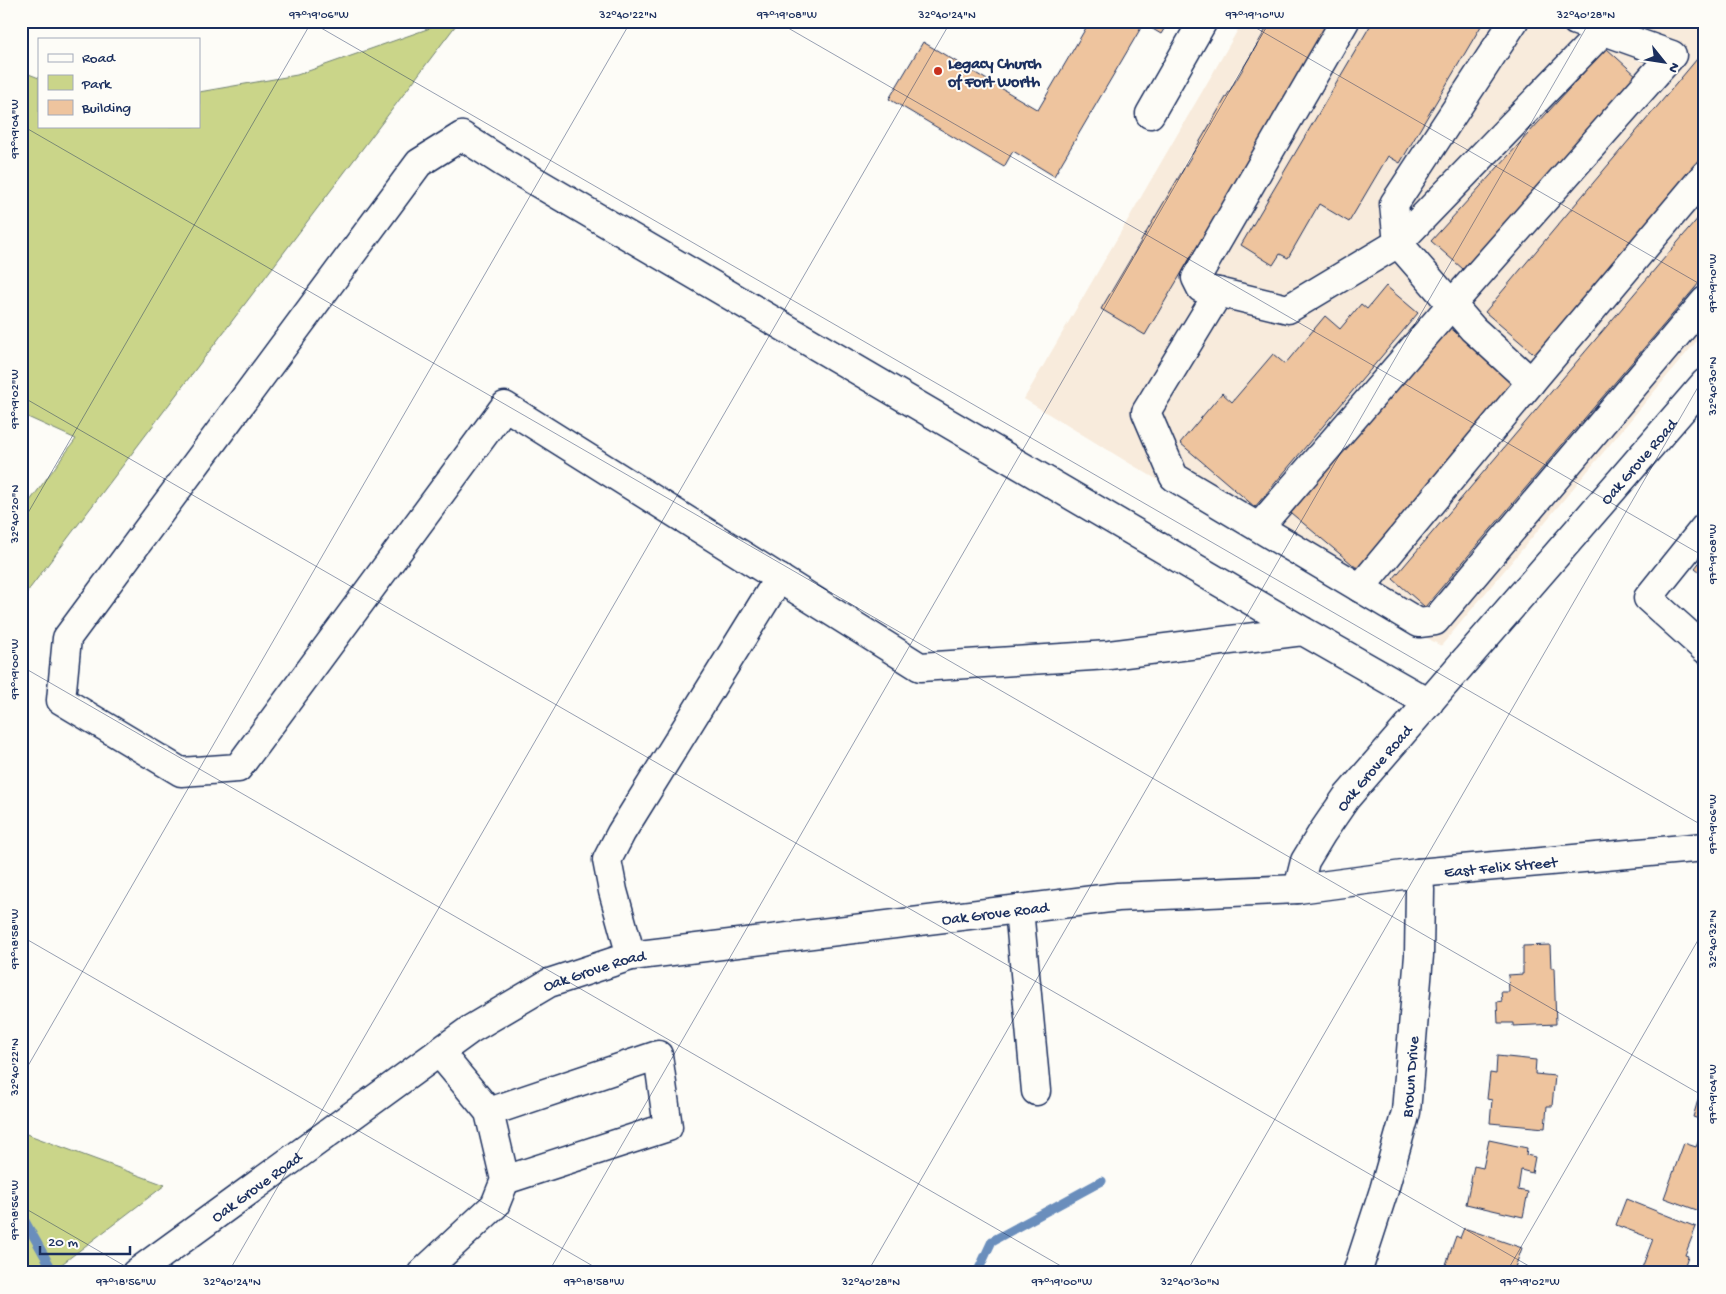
<svg xmlns="http://www.w3.org/2000/svg" width="1726" height="1294" viewBox="0 0 1726 1294" font-family="'Gochi Hand',sans-serif">
<style>
.built{fill:#f8ebdc}
.green{fill:#cad589;stroke:#728274}
.lines{fill:none;stroke-linecap:round;stroke-linejoin:round}
.stream{stroke:#6b8ebc;stroke-width:9}
.building{fill:#eec49e;stroke:#1b2f5e}
.minor-casing{stroke:#1b2f5e;stroke-width:31}
.minor{stroke:#fdfcf7;stroke-width:28}
.ticks{fill:none;stroke:#1b2f5e;stroke-width:1;stroke-opacity:0.45}
.poi-dot{fill:#c8321e;stroke:#fdfcf7;stroke-width:2}
.labels{text-anchor:middle;stroke-width:4;stroke-linejoin:round;paint-order:stroke}
.poi-label{font-size:16px;font-weight:bold;fill:#1b2f5e;stroke:#fdfcf7;text-anchor:start}
.street-label{font-size:16px;fill:#1b2f5e;stroke:#fdfcf7}
.neatline{fill:none;stroke:#1b2f5e;stroke-width:2}
.ticks-label{font-size:12px;text-anchor:middle;fill:#1b2f5e}
</style>
<rect width="100%" height="100%" fill="#fdfcf7"/>
<filter id="ink" filterUnits="userSpaceOnUse"><feTurbulence type="fractalNoise" baseFrequency=".02" numOctaves="2"/><feDisplacementMap in="SourceGraphic" scale="10" xChannelSelector="R" yChannelSelector="G"/><feConvolveMatrix kernelMatrix="1 2 1 2 8 2 1 2 1" color-interpolation-filters="sRGB"/></filter>
<g filter="url(#ink)">
<polygon class="built" points="1243,21 1694,21 1705,27 1705,331 1441,646 1129,463 1024,399"/>
<g class="green">
<polygon points="450,21 459,21 21,600 21,513 76,439 21,414 21,71 39,78 39,126 199,126 199,92 297,75"/>
<polygon points="21,1132 165,1185 50,1273 21,1273"/>
</g>
<g class="lines">
<g class="stream">
<polyline points="21,1214 54,1273"/>
<polyline points="977,1273 992,1241 1102,1181"/>
</g>
</g>
<g class="building">
<polygon points="1090,21 1169,21 1161,34 1151,28 1153,26 1145,21 1054,176 1013,151 1004,167 889,99 923,42 1038,110"/>
<polygon points="1271,21 1330,21 1145,335 1101,309"/>
<polygon points="1373,21 1484,21 1400,163 1388,156 1349,222 1319,204 1288,258 1280,254 1273,265 1241,245"/>
<polygon points="1606,48 1638,77 1463,269 1431,241"/>
<polygon points="1697,59 1705,65 1705,160 1539,358 1485,312"/>
<polygon points="1705,210 1705,276 1425,607 1393,579"/>
<polygon points="1386,286 1418,313 1255,507 1180,443 1222,393 1232,402 1273,354 1285,364 1325,316 1340,329 1361,304 1367,309"/>
<polygon points="1448,326 1515,382 1358,569 1291,513"/>
<polygon points="1705,555 1705,576 1695,568"/>
<polygon points="1550,945 1551,968 1554,968 1556,1024 1513,1026 1513,1023 1498,1023 1497,1002 1502,1001 1501,992 1509,992 1508,975 1523,974 1523,946"/>
<polygon points="1497,1056 1536,1060 1535,1074 1555,1076 1552,1106 1547,1106 1545,1128 1490,1123 1492,1100 1487,1099 1490,1073 1496,1074"/>
<polygon points="1705,1076 1705,1121 1693,1117"/>
<polygon points="1700,1137 1705,1139 1705,1213 1664,1198 1684,1143 1696,1147"/>
<polygon points="1489,1140 1527,1148 1526,1155 1535,1157 1532,1173 1521,1170 1518,1190 1528,1192 1523,1217 1466,1204 1474,1166 1483,1168"/>
<polygon points="1626,1199 1696,1227 1685,1255 1688,1256 1684,1268 1698,1273 1640,1273 1653,1239 1616,1225"/>
<polygon points="1464,1228 1522,1248 1513,1273 1443,1273 1456,1236 1460,1238"/>
</g>
<g class="lines">
<g class="minor-casing">
<g id="minor">
<polyline points="1345,21 1196,278 1201,288 1288,309 1398,243 1473,329 1531,382 1705,175"/>
<polyline points="1514,21 1394,204 1398,243 1603,31"/>
<polyline points="1150,114 1203,21"/>
<polyline points="1219,292 1146,412 1174,477 1419,623 1435,621 1705,301"/>
<polyline points="1259,527 1452,304 1672,55 1576,21"/>
<polyline points="1705,527 1648,598 1705,649"/>
<polyline points="1360,588 1531,382"/>
<polyline points="1303,631 1109,655 920,667 505,406 238,768 181,772 61,700 67,638 419,163 462,136 504,163 1303,631 1429,703"/>
<path id="s1" d="M1298,889L1305,861L1322,833L1346,798L1705,383"/>
<polyline points="1019,909 1036,1091"/>
<polyline points="631,956 613,891 607,860 621,833 779,578"/>
<polyline points="489,1112 658,1055 668,1127 505,1180"/>
<path id="s2" d="M136,1273L471,1029L549,983L631,956L1118,897L1298,889L1418,873L1705,847"/>
<polyline points="422,1273 495,1205 505,1180 489,1112 439,1052"/>
<path id="s3" d="M1357,1273L1384,1190L1406,1112L1419,955L1420,890L1418,873"/>
</g>
</g>
<use href="#minor" class="minor"/>
</g>
</g>
<path class="ticks" d="M309,21L1705,827M776,21L1705,557M1244,21L1705,287M21,125L1705,1097M21,396L1541,1273M21,525L312,21M21,666L1073,1273M21,936L605,1273M21,1078L631,21M21,1206L137,1273M228,1273L951,21M548,1273L1270,21M867,1273L1590,21M1186,1273L1705,375M1506,1273L1705,928"/>
<circle class="poi-dot" cx="938" cy="71" r="5"/>
<g class="labels">
<g class="poi-label">
<text x="948" y="68">Legacy Church<tspan x="948" dy="18">of Fort Worth</tspan></text>
</g>
<g class="street-label">
<text dy="6" stroke="none"><textPath href="#s1" startOffset="550">Oak Grove Road</textPath></text>
<text dy="6" stroke="none"><textPath href="#s1" startOffset="145">Oak Grove Road</textPath></text>
<text dy="6" stroke="none"><textPath href="#s2" startOffset="1466">East Felix Street</textPath></text>
<text dy="6" stroke="none"><textPath href="#s2" startOffset="958">Oak Grove Road</textPath></text>
<text dy="6" stroke="none"><textPath href="#s2" startOffset="552">Oak Grove Road</textPath></text>
<text dy="6" stroke="none"><textPath href="#s3" startOffset="204">Brown Drive</textPath></text>
<text dy="6" stroke="none"><textPath href="#s2" startOffset="148">Oak Grove Road</textPath></text>
</g>
</g>
<rect width="1726" height="1294" fill="none" stroke="#fdfcf7" stroke-width="55"/>
<rect x="38" y="38" width="162" height="90" fill="#fdfcf7" stroke="#a3aaba"/>
<rect x="48" y="54" width="25" height="8" fill="#fdfcf7" stroke="#a3aaba"/>
<text x="82" y="62" font-size="15" fill="#1b2f5e">Road</text>
<rect x="48" y="75" width="25" height="15" fill="#cad589" stroke="#a3aaba"/>
<text x="82" y="88" font-size="15" fill="#1b2f5e">Park</text>
<rect x="48" y="100" width="25" height="15" fill="#eec49e" stroke="#a3aaba"/>
<text x="82" y="112" font-size="15" fill="#1b2f5e">Building</text>
<g transform="translate(1664 62) rotate(120)" stroke="#fdfcf7" stroke-width="4" paint-order="stroke">
<path d="M0-4L9 19L0 12L-9 19Z" fill="#1b2f5e"/>
<text y="-8" font-size="14" font-weight="bold" text-anchor="middle" fill="#1b2f5e">N</text>
</g>
<path d="M40 1246v8h90v-8" fill="none" stroke="#1b2f5e" stroke-width="2.5"/>
<text x="48" y="1246" font-size="15" fill="#1b2f5e" stroke="#fdfcf7" stroke-width="4" paint-order="stroke">20 m</text>
<rect x="28" y="28" width="1670" height="1238" class="neatline"/>
<g class="ticks-label">
<text x="319" y="18">97°19'06"W</text>
<text x="628" y="18">32°40'22"N</text>
<text x="787" y="18">97°19'08"W</text>
<text x="947" y="18">32°40'24"N</text>
<text x="1255" y="18">97°19'10"W</text>
<text x="1586" y="18">32°40'28"N</text>
<text transform="translate(14 129) rotate(-90)" y="4">97°19'04"W</text>
<text transform="translate(1712 283) rotate(-90)" y="4">97°19'10"W</text>
<text transform="translate(1712 386) rotate(-90)" y="4">32°40'30"N</text>
<text transform="translate(14 399) rotate(-90)" y="4">97°19'02"W</text>
<text transform="translate(14 514) rotate(-90)" y="4">32°40'20"N</text>
<text transform="translate(1712 554) rotate(-90)" y="4">97°19'08"W</text>
<text transform="translate(14 669) rotate(-90)" y="4">97°19'00"W</text>
<text transform="translate(1712 824) rotate(-90)" y="4">97°19'06"W</text>
<text transform="translate(1712 939) rotate(-90)" y="4">32°40'32"N</text>
<text transform="translate(14 939) rotate(-90)" y="4">97°18'58"W</text>
<text transform="translate(14 1067) rotate(-90)" y="4">32°40'22"N</text>
<text transform="translate(1712 1094) rotate(-90)" y="4">97°19'04"W</text>
<text transform="translate(14 1210) rotate(-90)" y="4">97°18'56"W</text>
<text x="126" y="1285">97°18'56"W</text>
<text x="232" y="1285">32°40'24"N</text>
<text x="594" y="1285">97°18'58"W</text>
<text x="871" y="1285">32°40'28"N</text>
<text x="1062" y="1285">97°19'00"W</text>
<text x="1190" y="1285">32°40'30"N</text>
<text x="1530" y="1285">97°19'02"W</text>
</g>
</svg>
